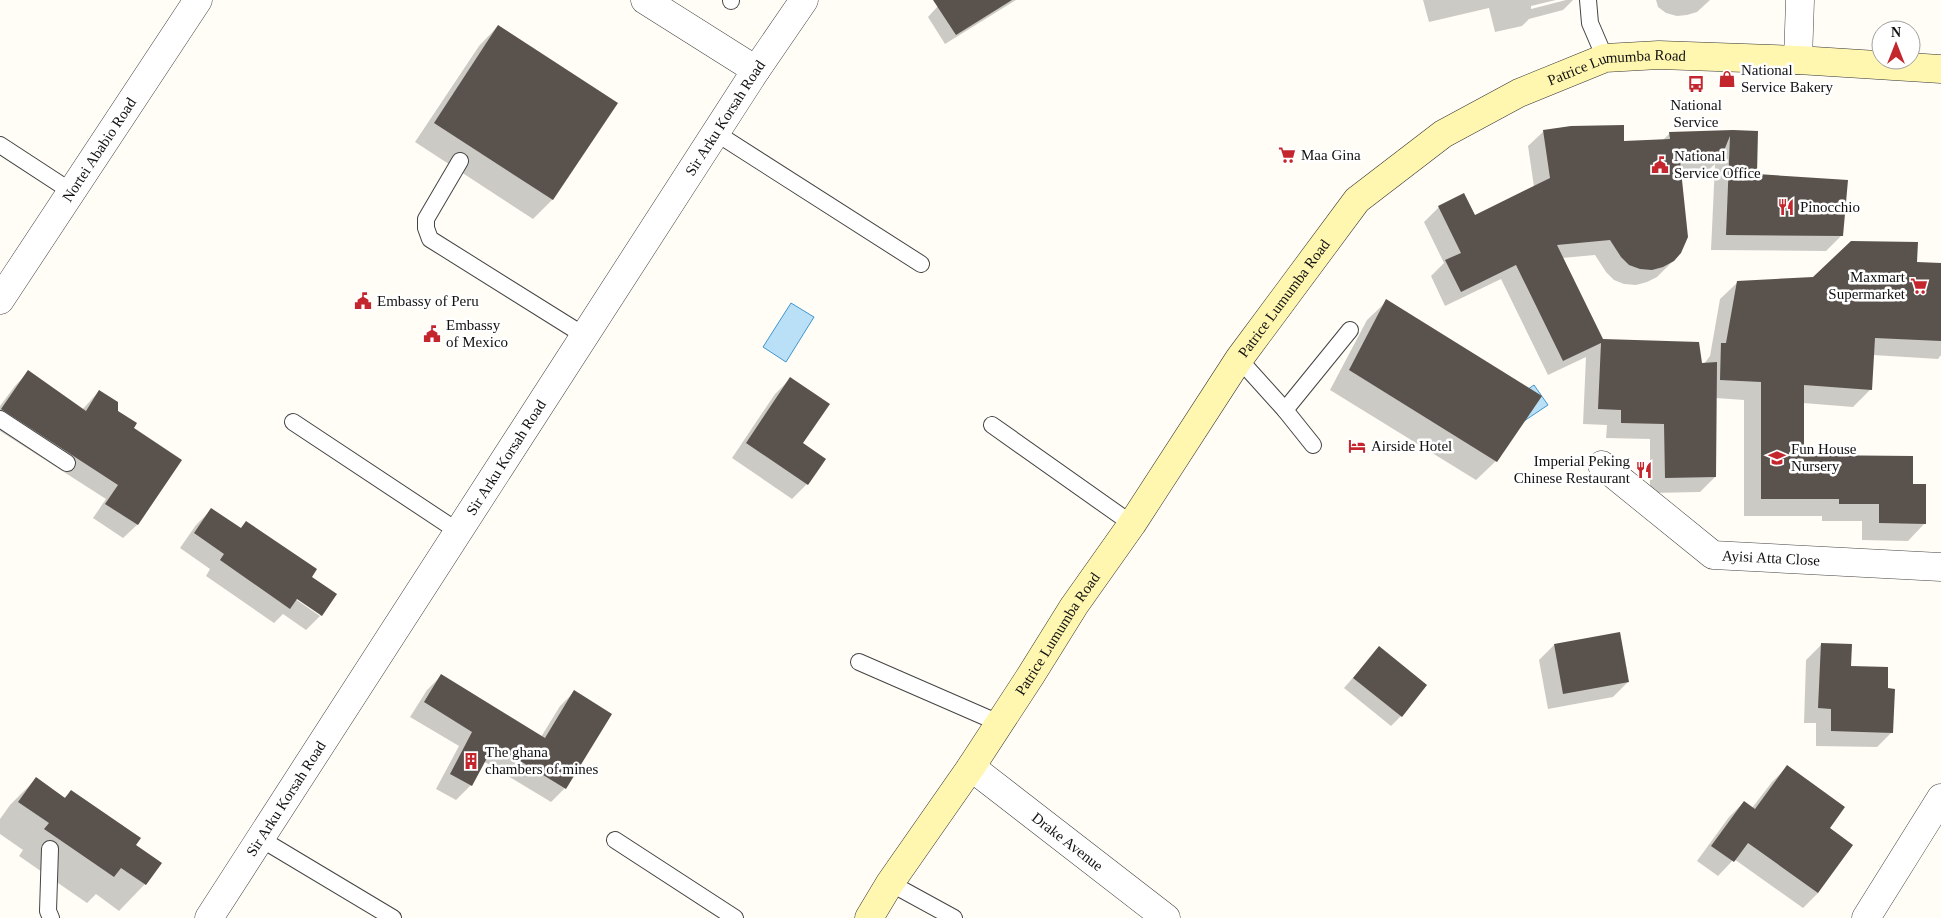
<svg xmlns="http://www.w3.org/2000/svg" width="1941" height="918" viewBox="0 0 1941 918" font-family="Georgia,serif">
<style>
.water{fill:#b9e0f7;stroke:#3f96cf}
.shadow{fill:#0003;fill-rule:evenodd}
.building{fill:#5a524d}
.lines{fill:none;stroke-linecap:round;stroke-linejoin:round}
.lane-casing{stroke:#444;stroke-width:18}
.street-casing{stroke:#444;stroke-width:29}
.secondary-casing{stroke:#333;stroke-width:29}
.lane{stroke:#fff;stroke-width:16}
.street{stroke:#fff;stroke-width:28}
.secondary{stroke:#fff6b0;stroke-width:28}
.labels{text-anchor:middle;stroke-width:5;stroke-linejoin:round;paint-order:stroke}
.street-label{font-size:15px;fill:#111;stroke:#fff}
.poi-label{font-size:15px;fill:#111;stroke:#fff;text-anchor:start}
</style>
<rect width="100%" height="100%" fill="#fffdf5"/>
<g class="water">
<polygon points="791,303 814,317 786,362 763,347"/>
<polygon points="1534,385 1548,405 1506,433 1493,413"/>
</g>
<g class="shadow">
<polygon points="948,0 1016,0 945,44 928,17 938,6"/>
<polygon points="1423,0 1556,0 1531,6 1531,9 1566,0 1573,0 1563,10 1529,19 1522,26 1495,32 1489,8 1429,22"/>
<polygon points="1656,0 1710,0 1697,12 1687,15 1677,16 1666,13 1658,7"/>
<polygon points="498,26 616,103 552,200 533,219 415,142 479,46"/>
<polygon points="1544,131 1623,143 1662,141 1670,133 1733,131 1755,175 1841,236 1826,251 1711,250 1715,164 1703,175 1680,176 1673,261 1657,277 1647,282 1636,285 1624,284 1614,280 1606,272 1595,255 1562,258 1602,340 1704,364 1710,356 1720,299 1738,282 1814,279 1916,263 1941,264 1941,355 1938,359 1873,355 1871,389 1853,407 1803,403 1803,456 1912,486 1925,523 1908,541 1862,540 1862,521 1822,521 1822,516 1744,516 1744,400 1716,398 1715,477 1700,492 1650,493 1650,439 1606,438 1607,425 1583,424 1586,357 1548,375 1501,279 1445,306 1431,276 1444,263 1424,222 1439,207 1474,217 1534,187 1528,146"/>
<polygon points="1387,301 1496,461 1476,480 1330,390 1367,320"/>
<polygon points="28,372 82,410 99,391 132,428 180,461 137,525 123,538 93,518 106,499 0,431 0,406 15,386"/>
<polygon points="790,379 807,484 792,499 732,458 775,394"/>
<path d="M211,510L240,529L246,523L310,577L321,615L306,630L283,614L274,623L206,576L210,569L180,548L196,525ZM292,594L320,613V616L291,596Z"/>
<polygon points="1554,645 1628,682 1613,697 1548,709 1539,660"/>
<polygon points="1821,645 1850,667 1886,689 1892,732 1877,747 1816,746 1816,723 1804,723 1806,660"/>
<polygon points="1379,648 1401,716 1391,726 1344,688"/>
<polygon points="441,676 541,737 560,706 574,692 565,788 551,802 483,761 471,785 456,800 436,789 459,746 410,717 427,690"/>
<polygon points="1787,767 1828,828 1818,893 1803,908 1734,859 1718,876 1697,861 1729,817 1744,802 1752,808 1772,782"/>
<polygon points="36,779 64,798 71,792 134,846 145,884 119,911 96,894 87,903 19,856 23,850 0,834 0,819 10,805"/>
</g>
<g class="building">
<polygon points="933,0 1012,0 956,35"/>
<polygon points="498,25 618,103 553,200 434,123"/>
<polygon points="1624,125 1624,141 1670,139 1669,132 1733,130 1758,131 1757,174 1848,180 1843,236 1726,235 1730,136 1720,160 1680,161 1688,237 1681,253 1674,261 1663,267 1652,270 1640,269 1629,265 1621,257 1610,240 1557,245 1603,339 1699,342 1702,363 1717,362 1716,477 1665,478 1664,424 1621,423 1621,410 1598,409 1601,343 1563,361 1516,265 1461,292 1445,260 1461,253 1438,206 1464,193 1475,215 1550,178 1543,130 1571,126"/>
<polygon points="1851,241 1918,242 1917,262 1941,263 1941,341 1875,338 1872,390 1804,385 1804,455 1913,456 1913,484 1926,484 1926,524 1879,523 1879,504 1839,504 1839,499 1761,499 1761,382 1720,380 1721,343 1726,343 1737,281 1813,277"/>
<polygon points="1386,299 1542,396 1497,462 1349,370"/>
<polygon points="28,370 86,411 99,390 118,402 118,411 137,423 134,428 182,460 138,525 105,504 118,485 1,409"/>
<polygon points="790,377 830,404 803,443 826,459 808,485 746,443"/>
<polygon points="211,508 241,528 246,521 317,569 312,577 337,594 322,616 297,599 290,609 220,560 224,554 194,533"/>
<polygon points="1620,632 1629,682 1563,694 1554,644"/>
<polygon points="1821,643 1852,644 1851,666 1888,667 1888,688 1895,689 1893,733 1831,731 1831,709 1818,708"/>
<polygon points="1379,646 1427,685 1402,717 1353,678"/>
<polygon points="441,674 545,738 574,690 612,714 566,789 494,745 472,786 450,774 472,732 424,702"/>
<polygon points="1787,765 1845,807 1830,828 1853,845 1818,893 1748,843 1734,862 1711,846 1744,801 1755,809"/>
<polygon points="36,777 65,798 71,790 141,838 136,845 162,863 146,885 121,868 114,877 44,829 49,823 18,802"/>
</g>
<g class="lines">
<g class="lane-casing">
<g id="lane">
<polyline points="1588,0 1590,23 1605,58"/>
<polyline points="731,1 731,0"/>
<polyline points="716,133 921,264"/>
<polyline points="0,145 72,192"/>
<polyline points="460,161 426,219 426,228 430,239 585,336"/>
<polyline points="1239,359 1285,410 1313,445"/>
<polyline points="1285,410 1350,330"/>
<polyline points="0,419 67,463"/>
<polyline points="293,422 459,532"/>
<polyline points="992,425 1132,524"/>
<polyline points="859,662 999,723"/>
<polyline points="261,839 393,918"/>
<polyline points="615,840 735,918"/>
<polyline points="50,849 48,911 51,918"/>
<polyline points="890,883 954,918"/>
</g>
</g>
<g class="street-casing">
<g id="street">
<polyline points="645,0 756,70"/>
<polyline points="1798,60 1800,0"/>
<path id="s1" d="M0,300L198,0"/>
<path id="s2" d="M1602,465L1713,555L1941,567"/>
<path id="s3" d="M971,767L1166,918"/>
<path id="s4" d="M209,918L756,70L804,0"/>
<polyline points="1866,918 1941,798"/>
</g>
</g>
<g class="secondary-casing">
<g id="secondary">
<path id="s5" d="M869,918L890,883L971,767L1031,675L1074,606L1132,524L1239,359L1357,200L1443,134L1519,93L1605,58L1659,55L1798,60L1941,69"/>
</g>
</g>
<use href="#lane" class="lane"/>
<use href="#street" class="street"/>
<use href="#secondary" class="secondary"/>
</g>
<defs>
<g id="shop-bare" transform="scale(1.35)"><path d="M-5-2.5h2.3a2.7 3.5 0 0 1 5.4 0H5L5.5 6h-11ZM-1.5-2.5h3a1.5 2.3 0 0 0-3 0Z" fill="#c4262e" stroke="#fff" stroke-width="2.5" paint-order="stroke"/></g>
<g id="bus-bare" transform="scale(1.35)"><path d="M-5-6H5V4H4V6H2V4H-2V6H-4V4H-5ZM-3.5-4V0h7V-4ZM-3.5 1.2v1.5H-2V1.2ZM2 1.2v1.5H3.5V1.2Z" fill="#c4262e" stroke="#fff" stroke-width="2.5" paint-order="stroke"/></g>
<g id="supermarket-bare" transform="scale(1.35)"><path d="M-6-5.5h2.5l.6 2H6L4.5 2H-2.5L-4.4-4H-6ZM-1.5 3.2a1.3 1.3 0 1 0 .1 0ZM3 3.2a1.3 1.3 0 1 0 .1 0Z" fill="#c4262e" stroke="#fff" stroke-width="2.5" paint-order="stroke"/></g>
<g id="civic-bare" transform="scale(1.35)"><path d="M-.6-6.5H3V-4.5H.6V-3L4-1V1h2V6H-6V1h2V-1L-.6-3ZM-1.2 2.5V6h2.4V2.5Z" fill="#c4262e" stroke="#fff" stroke-width="2.5" paint-order="stroke"/></g>
<g id="restaurant-bare" transform="scale(1.35)"><path d="M-5-6h1v4h1v-4h1v4h1v-4h1v5L-1.5 .5V6h-2V.5L-5-1ZM5-6V6H3V1.5H1.5Q1.5-4 5-6Z" fill="#c4262e" stroke="#fff" stroke-width="2.5" paint-order="stroke"/></g>
<g id="hotel-bare" transform="scale(1.35)"><path d="M-6-4.5h1.5V1H6V5H4.5V3h-9V5H-6ZM-4 0a1.8 1.8 0 1 1 3.6 0ZM.5 0V-2.5h3Q6-2.5 6 0Z" fill="#c4262e" stroke="#fff" stroke-width="2.5" paint-order="stroke"/></g>
<g id="school-bare" transform="scale(1.35)"><path d="M0-5L7-2L0 1L-7-2ZM-4 1L0 2.5L4 1V4Q0 6-4 4Z" fill="#c4262e" stroke="#fff" stroke-width="2.5" paint-order="stroke"/></g>
<g id="building-bare" transform="scale(1.35)"><path d="M-4-6H4V6H1V3H-1V6H-4ZM-2.5-4.3h1.7v1.8h-1.7ZM.8-4.3h1.7v1.8H.8ZM-2.5-1h1.7V.8h-1.7ZM.8-1h1.7V.8H.8Z" fill="#c4262e" stroke="#fff" stroke-width="2.5" paint-order="stroke"/></g>
</defs>
<g fill-rule="evenodd">
<use href="#shop-bare" x="1727" y="79"/>
<use href="#bus-bare" x="1696" y="84"/>
<use href="#supermarket-bare" x="1287" y="155"/>
<use href="#civic-bare" x="1660" y="165"/>
<use href="#restaurant-bare" x="1786" y="207"/>
<use href="#supermarket-bare" x="1919" y="286"/>
<use href="#civic-bare" x="363" y="301"/>
<use href="#civic-bare" x="432" y="334"/>
<use href="#hotel-bare" x="1357" y="446"/>
<use href="#school-bare" x="1777" y="458"/>
<use href="#restaurant-bare" x="1644" y="470"/>
<use href="#building-bare" x="471" y="761"/>
</g>
<g class="labels">
<g class="street-label">
<text dy="5" stroke="none"><textPath href="#s5" startOffset="1166">Patrice Lumumba Road</textPath></text>
<text dy="5" stroke="none"><textPath href="#s4" startOffset="952">Sir Arku Korsah Road</textPath></text>
<text dy="5" stroke="none"><textPath href="#s1" startOffset="180">Nortei Ababio Road</textPath></text>
<text dy="5" stroke="none"><textPath href="#s5" startOffset="746">Patrice Lumumba Road</textPath></text>
<text dy="5" stroke="none"><textPath href="#s4" startOffset="548">Sir Arku Korsah Road</textPath></text>
<text dy="5" stroke="none"><textPath href="#s2" startOffset="201">Ayisi Atta Close</textPath></text>
<text dy="5" stroke="none"><textPath href="#s5" startOffset="341">Patrice Lumumba Road</textPath></text>
<text dy="5" stroke="none"><textPath href="#s4" startOffset="142">Sir Arku Korsah Road</textPath></text>
<text dy="5" stroke="none"><textPath href="#s3" startOffset="122">Drake Avenue</textPath></text>
</g>
<g class="poi-label">
<text x="1741" y="75">National<tspan x="1741" dy="17">Service Bakery</tspan></text>
<text x="1696" y="110" text-anchor="middle">National<tspan x="1696" dy="17">Service</tspan></text>
<text x="1301" y="160">Maa Gina</text>
<text x="1674" y="161">National<tspan x="1674" dy="17">Service Office</tspan></text>
<text x="1800" y="212">Pinocchio</text>
<text x="1905" y="282" text-anchor="end">Maxmart<tspan x="1905" dy="17">Supermarket</tspan></text>
<text x="377" y="306">Embassy of Peru</text>
<text x="446" y="330">Embassy<tspan x="446" dy="17">of Mexico</tspan></text>
<text x="1371" y="451">Airside Hotel</text>
<text x="1791" y="454">Fun House<tspan x="1791" dy="17">Nursery</tspan></text>
<text x="1630" y="466" text-anchor="end">Imperial Peking<tspan x="1630" dy="17">Chinese Restaurant</tspan></text>
<text x="485" y="757">The ghana<tspan x="485" dy="17">chambers of mines</tspan></text>
</g>
</g>
<g transform="translate(1896 45)"><circle r="24" fill="#ffffff" stroke="#a0a0a0"/>
<path d="M0-4L9 19L0 12L-9 19Z" fill="#c4262e"/>
<text y="-8" font-size="14" font-weight="bold" text-anchor="middle" fill="#111111">N</text>
</g>
</svg>
